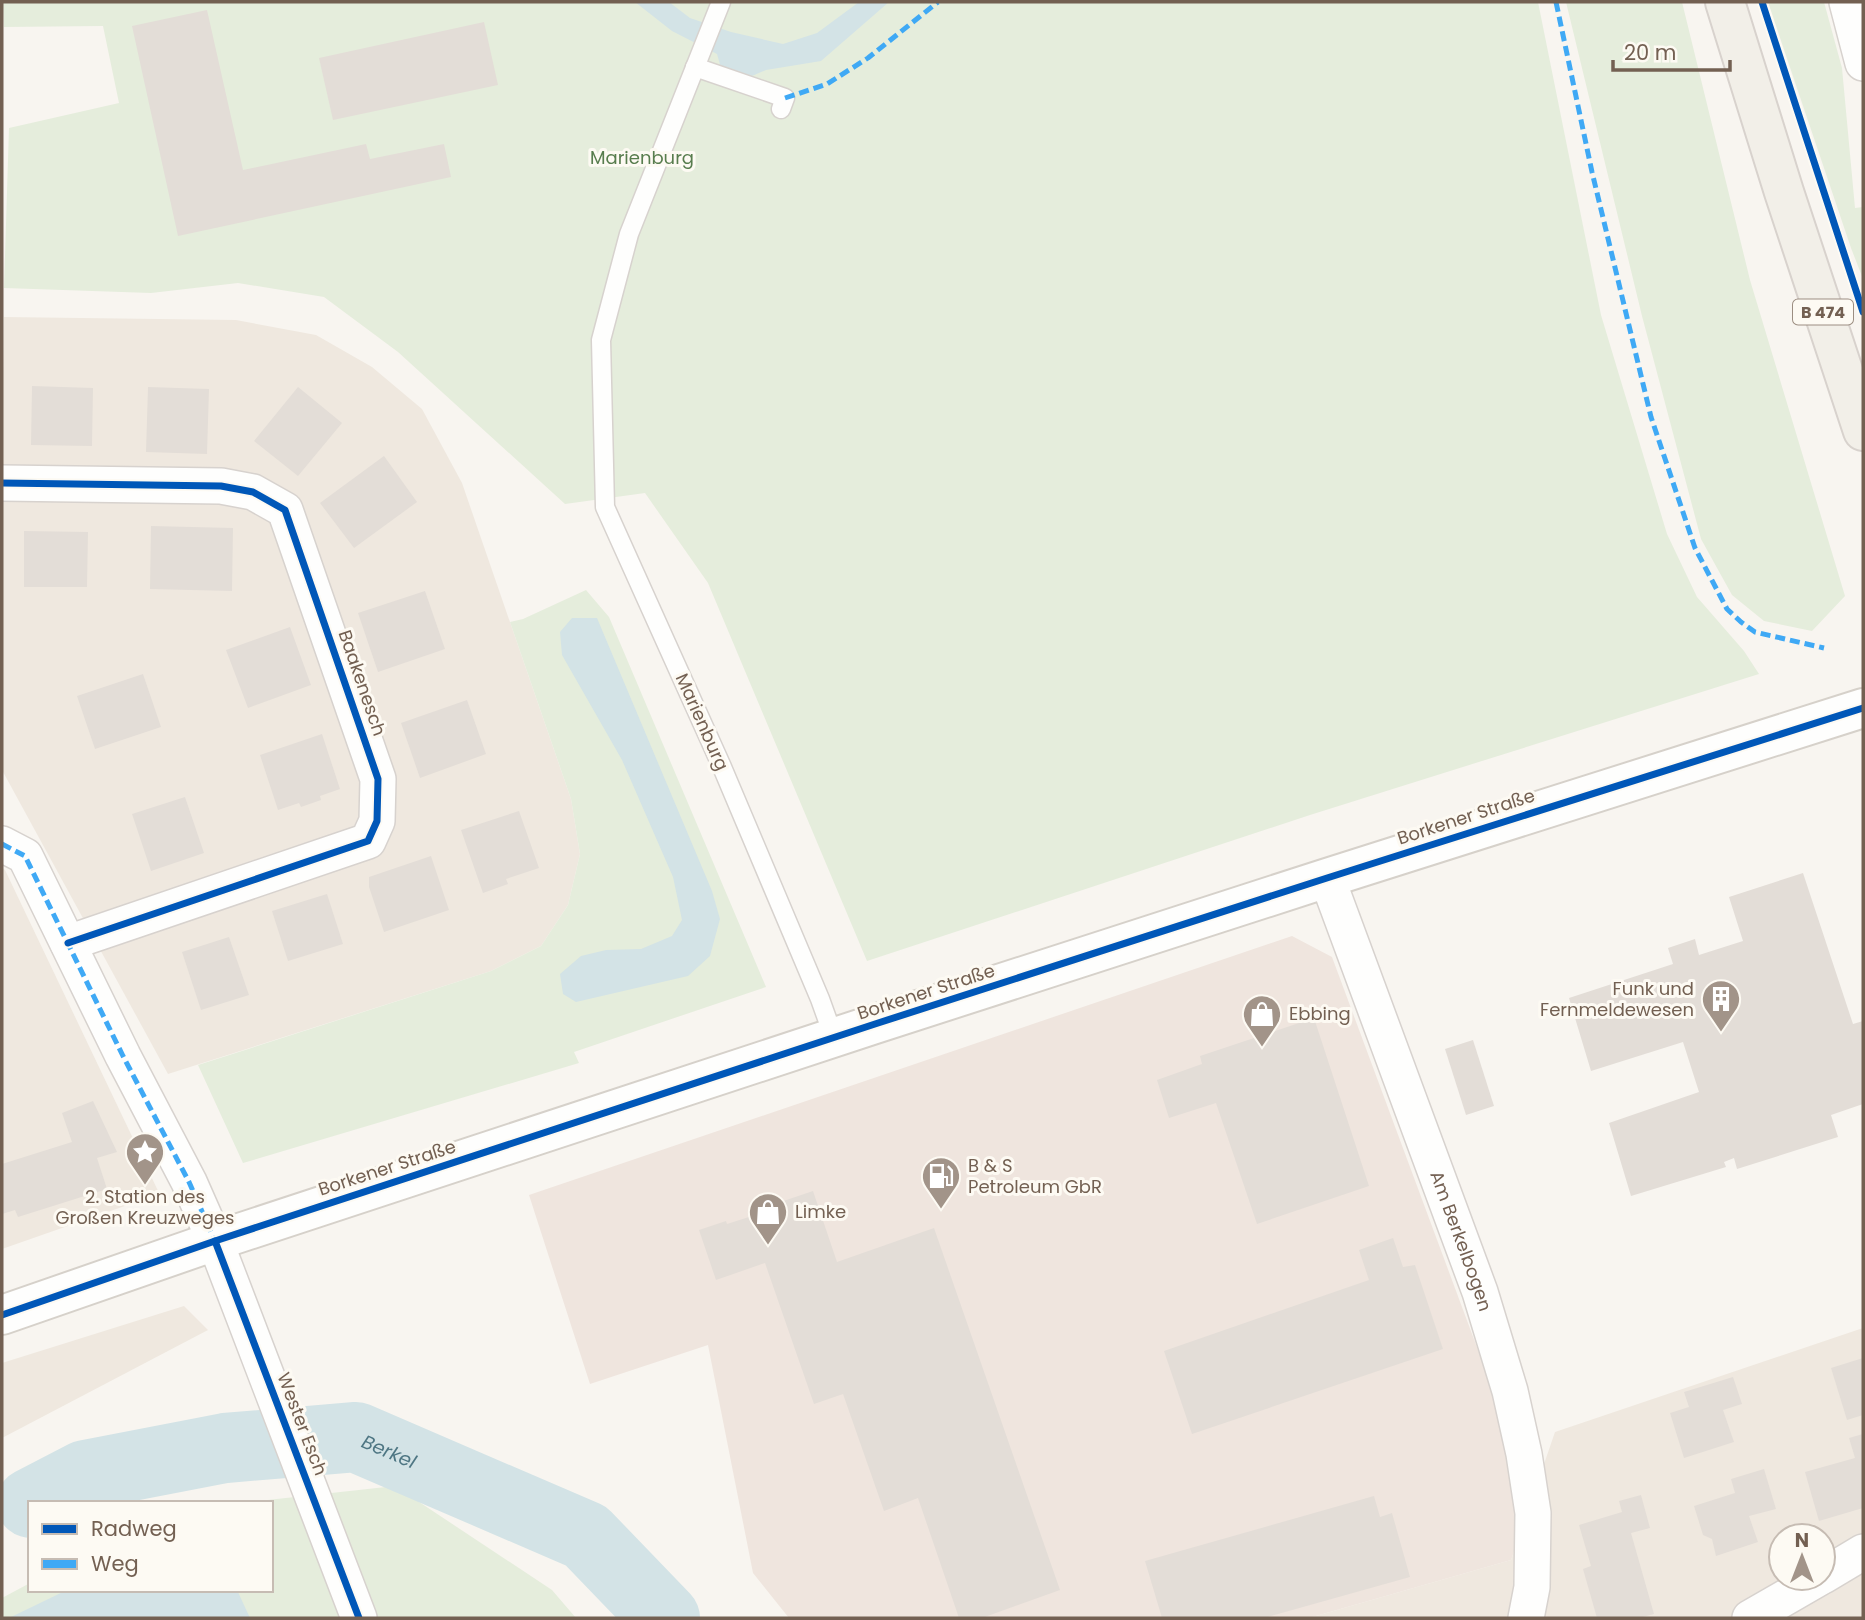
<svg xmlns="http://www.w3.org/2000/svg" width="1865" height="1620" viewBox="0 0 1865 1620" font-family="Poppins,sans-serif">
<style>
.residential{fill:#efe8df;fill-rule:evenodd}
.commercial{fill:#efe5de}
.green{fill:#e5eddc}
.water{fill:#d3e3e6}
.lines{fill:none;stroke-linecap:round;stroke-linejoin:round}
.river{stroke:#d3e3e6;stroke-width:70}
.building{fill:#e3ddd7}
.lane-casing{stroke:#d7d2ce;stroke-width:21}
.street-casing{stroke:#d7d2ce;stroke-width:38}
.secondary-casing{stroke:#d6d1ca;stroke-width:42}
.primary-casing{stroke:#d8d2cd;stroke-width:42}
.lane{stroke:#fefefd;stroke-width:18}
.street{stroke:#fefefd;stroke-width:35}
.secondary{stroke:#fefefd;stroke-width:38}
.primary{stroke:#f2efe8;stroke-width:38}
.quiet{stroke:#3fa9f5;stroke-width:5;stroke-dasharray:10 5;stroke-linecap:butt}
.cycleway-casing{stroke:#fdfaf3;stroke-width:11}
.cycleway{stroke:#0057b8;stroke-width:7}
.labels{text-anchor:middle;stroke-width:6;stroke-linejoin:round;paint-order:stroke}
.shield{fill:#fdfaf3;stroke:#9c8e82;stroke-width:2}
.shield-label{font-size:16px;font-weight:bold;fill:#736052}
.park-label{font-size:18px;fill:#587d4e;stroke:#fdfaf3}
.street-label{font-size:18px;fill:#736052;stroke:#fdfaf3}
.poi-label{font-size:18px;fill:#736052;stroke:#fdfaf3;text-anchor:start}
.water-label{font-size:19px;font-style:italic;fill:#4e7683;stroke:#fdfaf3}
</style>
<rect width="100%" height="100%" fill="#f8f5f0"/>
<g class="residential">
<polygon points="4,317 236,320 316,335 372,367 422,409 462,483 571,799 580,854 568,905 541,946 491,971 168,1074 2,770 2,434"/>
<polygon points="2,868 5,870 160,1195 139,1201 2,1249"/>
<polygon points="184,1306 208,1330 2,1438 2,1363"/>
<path d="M1863,1328V1618H1309L1511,1560L1555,1432ZM1781,1536H1823V1578H1781Z"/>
</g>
<polygon class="commercial" points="1292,936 1332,957 1488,1377 1528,1512 1511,1560 1309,1618 789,1618 753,1573 708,1345 590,1384 529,1195"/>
<g class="green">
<polygon points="3,2 1538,2 1601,315 1667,534 1697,597 1744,651 1759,674 1310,815 867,961 708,583 645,493 565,504 398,352 324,297 238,283 151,293 4,288 9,128 119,103 103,26 4,27"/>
<polygon points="1566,2 1682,2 1750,280 1845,596 1812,631 1764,621 1732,595 1701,539 1642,316"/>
<polygon points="1768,2 1824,2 1842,68 1855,208 1863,207 1863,279 1851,248"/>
<polygon points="586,590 609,617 766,987 574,1052 579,1063 243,1163 198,1065 491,971 541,946 568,905 580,854 571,799 510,622 523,619"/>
<polygon points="395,1486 552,1590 576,1618 2,1618 2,1598 30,1583 30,1590 271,1590 271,1503 241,1503"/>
</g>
<g class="water">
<polygon points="635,2 669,2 690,18 731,32 783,44 817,33 859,2 889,2 821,61 766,70 752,76 721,68 717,54 672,31"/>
<polygon points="572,618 597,618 712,891 720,919 710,956 688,976 576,1002 563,994 560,974 581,956 606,950 641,949 672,936 682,920 673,877 622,760 562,655 560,632"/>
<polygon points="67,1590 237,1590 250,1618 9,1618"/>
</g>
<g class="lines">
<path class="river" id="s1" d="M31,1503L85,1475L225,1448L356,1437L586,1536L665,1618"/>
</g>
<g class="building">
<polygon points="207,10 243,170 366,144 370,159 444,144 451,177 178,236 132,26"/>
<polygon points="484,22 498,85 333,120 319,58"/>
<polygon points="32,386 93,388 92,446 31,445"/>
<polygon points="148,387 209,389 207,454 146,452"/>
<polygon points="298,387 342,423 298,476 254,441"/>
<polygon points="384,456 417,502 354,548 320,503"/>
<polygon points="151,526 233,528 232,591 150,589"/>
<polygon points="24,531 88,532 87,587 24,587"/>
<polygon points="425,591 445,649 378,672 358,613"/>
<polygon points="290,627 311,685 248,708 226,650"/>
<polygon points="143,674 161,727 95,749 77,696"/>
<polygon points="467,700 486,754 420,778 401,723"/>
<polygon points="322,734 340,789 320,796 321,800 301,807 299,803 278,810 260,755"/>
<polygon points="185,797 204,853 151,871 132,814"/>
<polygon points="519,811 539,868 506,879 508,884 483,893 461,830"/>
<polygon points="431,856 449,910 384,932 369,887 369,877"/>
<polygon points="1803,873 1853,1024 1863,1021 1863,1104 1831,1115 1838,1137 1737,1169 1734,1158 1724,1162 1726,1167 1631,1196 1609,1123 1699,1092 1683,1042 1591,1071 1569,998 1673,964 1668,948 1695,939 1699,955 1743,941 1729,897"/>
<polygon points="327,894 343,944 288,961 272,911"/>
<polygon points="229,937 249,995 201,1010 182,952"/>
<polygon points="1314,1018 1369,1186 1257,1224 1216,1103 1169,1118 1157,1080 1202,1064 1200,1056"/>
<polygon points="1473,1040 1494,1106 1466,1115 1445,1049"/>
<polygon points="93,1101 117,1152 97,1158 107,1189 18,1217 15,1210 2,1214 2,1164 72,1142 62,1113"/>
<polygon points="813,1191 837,1262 934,1228 1060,1590 982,1618 959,1618 918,1498 884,1511 843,1394 814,1404 765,1263 716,1280 699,1230 726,1221 727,1224 749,1217 748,1213"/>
<polygon points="1393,1238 1403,1267 1415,1265 1443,1349 1192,1434 1164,1351 1369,1280 1359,1250"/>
<polygon points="1863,1358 1863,1415 1847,1420 1831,1368"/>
<polygon points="1733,1377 1742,1404 1723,1410 1734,1442 1684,1458 1670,1413 1689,1407 1684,1392"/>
<polygon points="1863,1434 1863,1508 1819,1521 1805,1472 1855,1458 1849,1438"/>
<polygon points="1764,1469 1776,1509 1749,1516 1758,1542 1716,1556 1712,1539 1703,1535 1694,1506 1735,1493 1731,1479"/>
<polygon points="1641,1495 1650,1528 1631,1533 1654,1614 1639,1618 1597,1618 1583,1569 1591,1566 1579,1525 1622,1512 1619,1501"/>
<polygon points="1374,1496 1380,1517 1392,1513 1410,1577 1264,1618 1162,1618 1145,1561"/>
</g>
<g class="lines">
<g class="lane-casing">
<g id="lane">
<polyline points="721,2 629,234 601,340 605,507 722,767 820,999 834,1038"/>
<polyline points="695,67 785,98 781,109"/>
</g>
</g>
<g class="street-casing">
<g id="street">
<polyline points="1847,2 1863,63"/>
<polyline points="2,483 221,486 253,492 285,510 378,779 377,821 368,841 68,943"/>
<polyline points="2,844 25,856 123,1056 189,1182 215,1241 359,1618"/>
<path id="s2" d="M1327,878L1480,1292L1510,1391L1524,1454L1533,1513L1532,1587L1526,1618"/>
<polyline points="1823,1576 1863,1552"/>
<polyline points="1750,1618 1819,1578"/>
</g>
</g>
<g class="secondary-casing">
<polyline id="secondary" points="2,1315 215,1241 875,1024 1327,878 1863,708"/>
</g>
<g class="primary-casing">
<polyline id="primary" points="1725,2 1784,192 1863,431"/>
</g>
<use href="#lane" class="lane"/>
<use href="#street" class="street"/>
<use href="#secondary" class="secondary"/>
<use href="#primary" class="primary"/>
<g class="quiet">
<polyline points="1556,2 1592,172 1651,417 1695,548 1727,609 1741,622 1755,632 1824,648"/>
<polyline points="785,98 827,84 868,58 938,2"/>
<polyline points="2,844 25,856 123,1056 189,1182 215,1241"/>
</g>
<g class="cycleway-casing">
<g id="cycleway">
<polyline points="1762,2 1863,312"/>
<polyline points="2,483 221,486 253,492 285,510 378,779 377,821 368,841 68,943"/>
<polyline points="215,1241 359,1618"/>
<polyline points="2,1315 215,1241 875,1024 1327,878 1863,708"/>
</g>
</g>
<use href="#cycleway" class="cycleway"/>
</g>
<defs>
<g id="building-pin" transform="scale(2.0125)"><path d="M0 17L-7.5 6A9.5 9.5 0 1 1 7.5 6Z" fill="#a29489" stroke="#fdfaf3"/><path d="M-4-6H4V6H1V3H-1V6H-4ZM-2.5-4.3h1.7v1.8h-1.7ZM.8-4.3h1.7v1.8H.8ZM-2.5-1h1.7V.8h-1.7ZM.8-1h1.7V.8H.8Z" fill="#fff"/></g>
<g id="shop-pin" transform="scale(2.0125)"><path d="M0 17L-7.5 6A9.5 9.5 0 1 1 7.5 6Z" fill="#a29489" stroke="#fdfaf3"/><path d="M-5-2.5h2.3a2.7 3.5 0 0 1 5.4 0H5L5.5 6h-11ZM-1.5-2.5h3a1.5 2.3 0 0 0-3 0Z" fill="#fff"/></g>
<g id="sight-pin" transform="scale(2.0125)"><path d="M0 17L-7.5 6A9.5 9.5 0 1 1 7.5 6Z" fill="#a29489" stroke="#fdfaf3"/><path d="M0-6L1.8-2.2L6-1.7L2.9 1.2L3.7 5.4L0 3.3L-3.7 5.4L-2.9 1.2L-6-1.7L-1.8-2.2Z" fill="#fff"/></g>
<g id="fuel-pin" transform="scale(2.0125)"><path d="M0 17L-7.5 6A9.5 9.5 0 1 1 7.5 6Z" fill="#a29489" stroke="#fdfaf3"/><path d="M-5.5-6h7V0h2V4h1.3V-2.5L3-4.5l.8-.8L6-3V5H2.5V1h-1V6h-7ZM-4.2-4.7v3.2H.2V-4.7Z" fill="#fff"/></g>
</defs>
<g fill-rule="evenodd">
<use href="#building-pin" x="1721" y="999"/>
<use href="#shop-pin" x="1262" y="1014"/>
<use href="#sight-pin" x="145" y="1152"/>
<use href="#fuel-pin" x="941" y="1176"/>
<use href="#shop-pin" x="768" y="1212"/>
</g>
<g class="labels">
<rect class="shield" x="1793" y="299.5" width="60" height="25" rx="5"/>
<g class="shield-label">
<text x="1823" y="318">B 474</text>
</g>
<g class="park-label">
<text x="642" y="164">Marienburg</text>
</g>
<g class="street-label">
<text transform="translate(362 683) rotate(71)" y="6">Baakenesch</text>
<text transform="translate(702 722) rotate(66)" y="6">Marienburg</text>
<text transform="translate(1466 817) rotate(-18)" y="6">Borkener Straße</text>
<text transform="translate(926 992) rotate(-18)" y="6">Borkener Straße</text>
<text transform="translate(387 1168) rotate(-18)" y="6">Borkener Straße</text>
<text dy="6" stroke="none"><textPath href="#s2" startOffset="387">Am Berkelbogen</textPath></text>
<text transform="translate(302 1424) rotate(69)" y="6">Wester Esch</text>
</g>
<g class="poi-label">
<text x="1694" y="995" text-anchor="end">Funk und<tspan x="1694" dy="21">Fernmeldewesen</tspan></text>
<text x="1289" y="1020">Ebbing</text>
<text x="968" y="1172">B &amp; S<tspan x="968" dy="21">Petroleum GbR</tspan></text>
<text x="145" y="1203" text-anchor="middle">2. Station des<tspan x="145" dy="21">Großen Kreuzweges</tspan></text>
<text x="795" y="1218">Limke</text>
</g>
<g class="water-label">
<text dy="7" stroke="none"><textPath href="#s1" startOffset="371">Berkel</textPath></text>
</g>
</g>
<rect width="1865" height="1620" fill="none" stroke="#736052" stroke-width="7"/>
<rect x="28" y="1501" width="245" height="91" fill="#fdfaf3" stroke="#c6bcb3" stroke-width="2"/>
<rect x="42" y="1524" width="35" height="10" fill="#0057b8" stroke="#c6bcb3" stroke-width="2"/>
<text x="91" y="1536" font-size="21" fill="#736052">Radweg</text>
<rect x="42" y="1559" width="35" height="10" fill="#3fa9f5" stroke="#c6bcb3" stroke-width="2"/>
<text x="91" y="1571" font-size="21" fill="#736052">Weg</text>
<g transform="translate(1802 1557)"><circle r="33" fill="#fdfaf3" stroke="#c6bcb3" stroke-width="2"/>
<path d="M0-5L12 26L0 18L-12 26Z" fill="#a29489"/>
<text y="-10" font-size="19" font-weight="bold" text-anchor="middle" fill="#736052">N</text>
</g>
<path d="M1613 60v10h117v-10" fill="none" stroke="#736052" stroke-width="3.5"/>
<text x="1624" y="60" font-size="21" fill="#736052" stroke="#fdfaf3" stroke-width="5" paint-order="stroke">20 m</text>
</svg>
